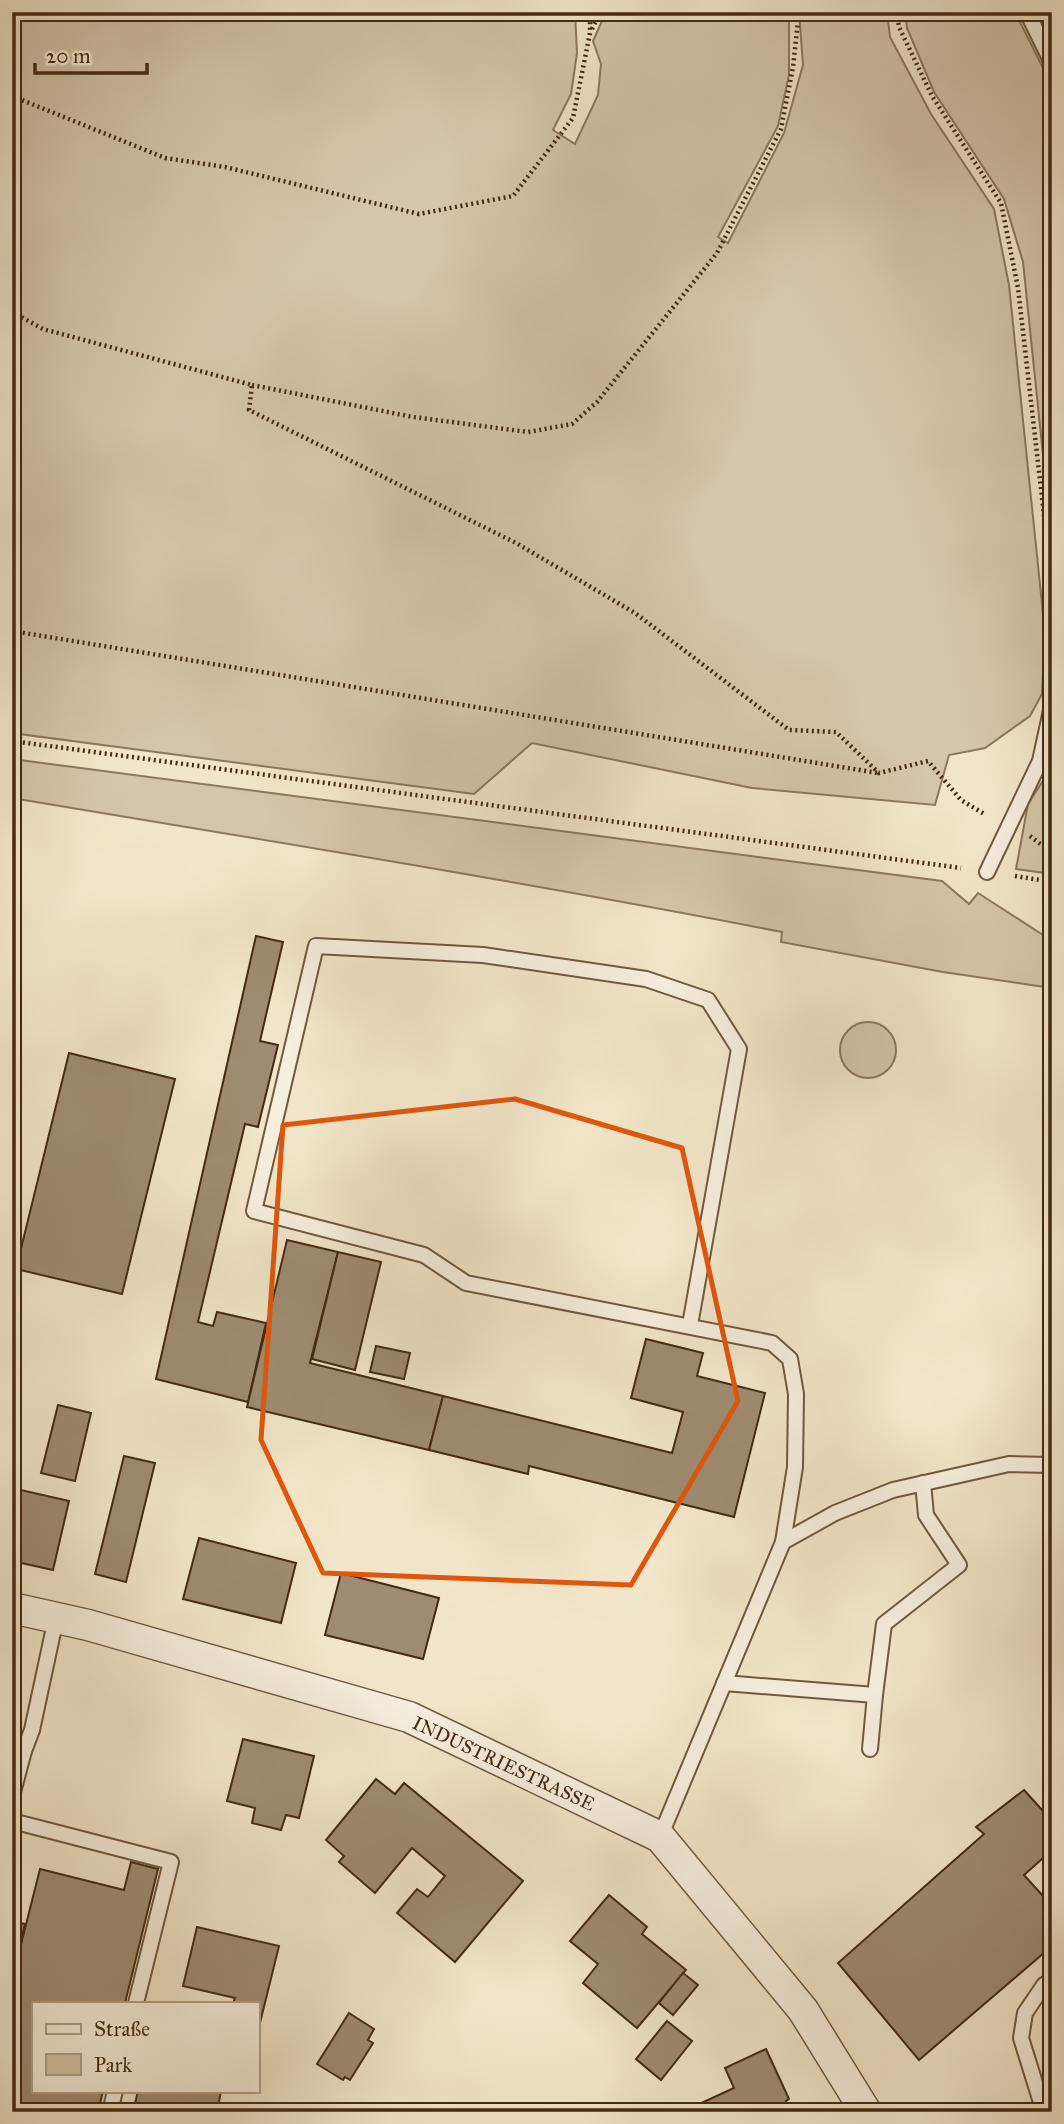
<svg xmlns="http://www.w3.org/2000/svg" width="1064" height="2124" viewBox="0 0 1064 2124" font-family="'IM FELL Great Primer',serif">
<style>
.green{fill:#d4c6ab;stroke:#8c785f;stroke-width:2}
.building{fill:#9e8c72;stroke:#432a13;stroke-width:2}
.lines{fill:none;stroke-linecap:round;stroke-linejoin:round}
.service-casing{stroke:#6f5941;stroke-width:18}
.minor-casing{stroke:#6f5941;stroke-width:33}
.path{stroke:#432a13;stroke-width:4.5;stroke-dasharray:2 3.5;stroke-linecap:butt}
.service{stroke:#f7efdd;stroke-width:14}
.minor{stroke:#f7efdd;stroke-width:30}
.marked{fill:none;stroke:#e0570c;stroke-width:5;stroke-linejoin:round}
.labels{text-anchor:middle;stroke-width:7;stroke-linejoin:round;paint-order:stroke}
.street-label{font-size:19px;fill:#432a13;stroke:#f7efdd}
</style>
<rect width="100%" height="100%" fill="#f2e6ca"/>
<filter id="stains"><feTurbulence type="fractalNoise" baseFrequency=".00286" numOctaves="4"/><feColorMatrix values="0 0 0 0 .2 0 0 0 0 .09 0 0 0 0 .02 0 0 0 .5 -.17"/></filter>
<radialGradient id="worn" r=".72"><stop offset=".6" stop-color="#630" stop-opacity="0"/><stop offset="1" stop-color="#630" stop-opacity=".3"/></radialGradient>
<g class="green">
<polygon points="12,12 575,12 577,53 571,94 553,130 575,144 598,95 601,64 593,41 606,12 789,12 789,75 778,126 718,237 728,243 784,133 803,65 799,12 887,12 890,37 931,114 994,209 1009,285 1045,633 1042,694 1030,716 985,748 949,755 935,805 752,788 532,743 474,794 12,733"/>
<polygon points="905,12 1015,12 1052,86 1052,542 1023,262 1004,199 934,92 907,28"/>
<path d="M12,759L942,881L969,904L978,893L1043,935L1052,922V988L943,972L781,942L782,932C526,882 269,841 12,798Z"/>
<polygon points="1052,767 1052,874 1016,869 1028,804"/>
<circle cx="868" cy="1050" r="28"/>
</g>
<g class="building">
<polygon points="256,936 283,942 260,1041 278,1045 258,1127 245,1124 198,1322 213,1326 217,1312 266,1323 248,1402 156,1379"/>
<polygon points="69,1053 175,1079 122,1294 16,1269"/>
<polygon points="287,1240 338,1252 310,1363 443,1396 429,1450 247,1407"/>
<polygon points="338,1252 381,1262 355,1370 312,1359"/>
<polygon points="646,1339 703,1353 697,1376 765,1393 734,1517 529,1466 528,1474 429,1450 443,1396 672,1453 683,1412 631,1398"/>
<polygon points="376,1346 410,1353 404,1379 370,1372"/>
<polygon points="58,1405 91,1413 75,1481 41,1473"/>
<polygon points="124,1456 155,1463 126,1582 95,1574"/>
<polygon points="12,1488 69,1501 53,1570 12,1561"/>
<polygon points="199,1538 296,1563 281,1623 183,1599"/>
<polygon points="341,1573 439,1598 423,1659 325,1635"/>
<polygon points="243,1739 314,1756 299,1818 286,1815 281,1830 252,1823 255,1808 227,1801"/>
<polygon points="376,1779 395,1794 404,1783 523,1881 455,1962 397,1913 417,1889 428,1897 445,1876 412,1848 375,1893 339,1862 344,1856 326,1840"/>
<polygon points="1024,1790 1052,1821 1052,1850 1024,1875 1052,1906 1052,1946 919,2060 838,1963 984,1834 976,1827"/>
<polygon points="131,1862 158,1869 125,2003 33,2003 33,2091 103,2091 98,2112 12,2112 12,1980 40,1869 124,1890"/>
<polygon points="609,1895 647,1927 642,1934 686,1970 637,2028 583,1983 598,1964 570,1941"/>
<polygon points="12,1921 25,1924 12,1975"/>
<polygon points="197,1927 279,1946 257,2035 257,2003 233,2003 235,1998 183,1986"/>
<polygon points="683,1973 698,1985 673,2015 659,2003"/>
<polygon points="349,2013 374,2029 368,2040 373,2043 350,2080 345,2077 343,2080 317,2064"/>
<polygon points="667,2021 692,2041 661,2080 636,2059"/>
<polygon points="766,2049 789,2099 786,2101 791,2112 682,2112 734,2088 725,2068"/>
<polygon points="138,2091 221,2091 217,2112 133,2112"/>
</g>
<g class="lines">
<g class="service-casing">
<g id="service">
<polyline points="1027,12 1052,63"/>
<polyline points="987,872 1040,761 1052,706"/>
<polyline points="690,1325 739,1049 708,1000 646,979 483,955 316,946 254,1211 424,1255 466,1283 772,1343 790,1359 796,1394 795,1467 783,1542"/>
<polyline points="724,1683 875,1695 870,1749"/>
<polyline points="875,1695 884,1624 959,1565 926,1515 923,1483"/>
<polyline points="12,1760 24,1751 32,1730 56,1618"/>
<polyline points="12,1796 24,1751"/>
<polyline points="12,1821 171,1862 136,2003"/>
<polyline points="660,1837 783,1542 835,1513 893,1490 1009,1464 1052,1465"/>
<polyline points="110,2112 115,2091"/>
<polyline points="1044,2112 1021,2038 1025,2013 1044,1985 1052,1980"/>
</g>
</g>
<g class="minor-casing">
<polyline id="minor" points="12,1608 88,1625 409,1717 660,1837 803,2010 866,2112"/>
</g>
<g class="path">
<polyline points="897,12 899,27 932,96 1001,203 1018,288 1052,585"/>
<polyline points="592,29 600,12"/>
<polyline points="12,96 165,158 225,167 419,214 513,196 573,118 590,33 590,12"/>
<polyline points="12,312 43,329 252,385 249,410 516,543 635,613 789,730 836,732 879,773 928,761 961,800 986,815"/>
<polyline points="252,385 413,417 528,432 572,424 597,402 717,253 781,129 793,67 799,12"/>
<polyline points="12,631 878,773"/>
<polyline points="12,741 961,868"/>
<polyline points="1030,836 1052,853"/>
<polyline points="1015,876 1052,882"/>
</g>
<use href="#service" class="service"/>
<use href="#minor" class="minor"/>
</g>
<path class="marked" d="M515,1099L682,1148L738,1401L631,1585L323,1573L261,1440L283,1125Z"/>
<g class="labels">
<g class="street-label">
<text transform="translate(504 1763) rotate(25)" y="7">INDUSTRIESTRASSE</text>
</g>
</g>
<rect width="1064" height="2124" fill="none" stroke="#f2e6ca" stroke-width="42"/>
<rect x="14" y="14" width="1036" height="2096" fill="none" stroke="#432a13" stroke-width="3.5"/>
<rect x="21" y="21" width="1022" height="2082" fill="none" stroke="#432a13" stroke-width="2"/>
<rect x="32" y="2002" width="228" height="91" fill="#f7efdd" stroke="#afa08c" stroke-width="2"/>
<rect x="46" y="2024" width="35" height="10" fill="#f7efdd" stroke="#afa08c" stroke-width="2"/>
<text x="94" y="2036" font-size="21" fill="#432a13">Straße</text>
<rect x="46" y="2054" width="35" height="21" fill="#d4c6ab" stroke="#afa08c" stroke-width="2"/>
<text x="94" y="2072" font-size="21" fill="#432a13">Park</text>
<path d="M35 63v10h112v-10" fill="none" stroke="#432a13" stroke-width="3.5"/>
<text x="46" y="63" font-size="21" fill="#432a13" stroke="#f7efdd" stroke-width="5" paint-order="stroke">20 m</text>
<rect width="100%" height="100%" filter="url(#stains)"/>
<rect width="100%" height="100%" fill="url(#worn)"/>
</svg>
